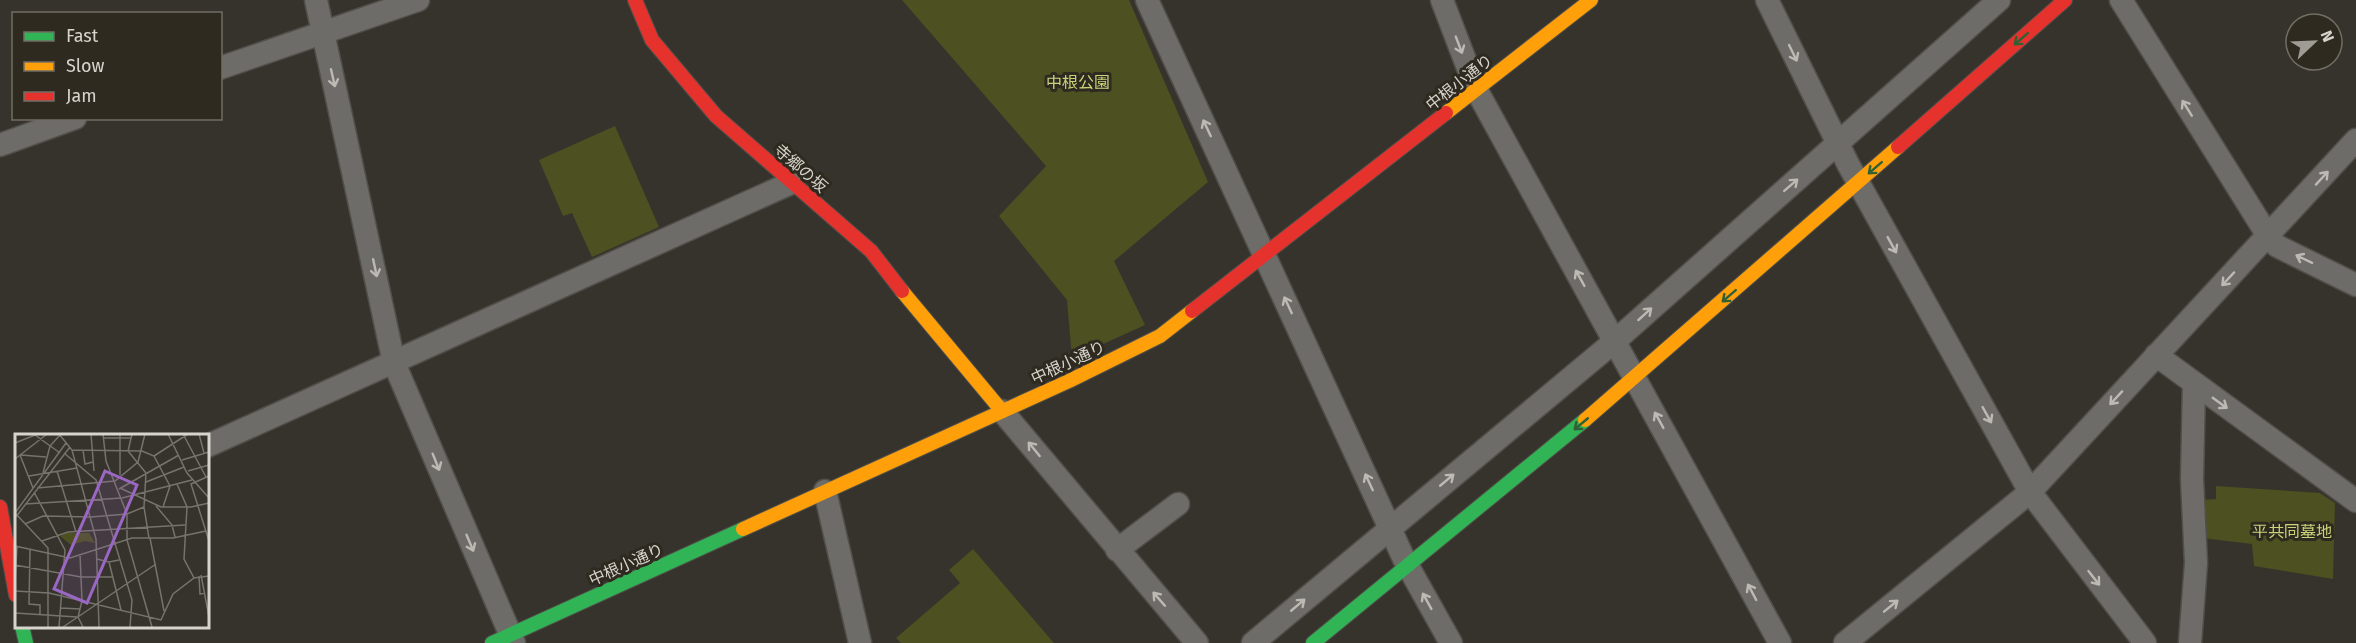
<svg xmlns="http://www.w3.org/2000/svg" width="2356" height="643" viewBox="0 0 2356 643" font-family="'Fira Sans','Noto Sans JP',sans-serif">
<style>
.green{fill:#4d5021}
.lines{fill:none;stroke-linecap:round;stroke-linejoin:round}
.street-casing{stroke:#514f4a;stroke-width:25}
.fast-casing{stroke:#514f4a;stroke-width:16}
.slow-casing{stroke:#514f4a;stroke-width:16}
.jam-casing{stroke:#514f4a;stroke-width:16}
.street{stroke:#6e6c68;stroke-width:22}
.fast{stroke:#30b455;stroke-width:14}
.slow{stroke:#ff9f0a;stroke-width:14}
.jam{stroke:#e5322d;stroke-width:14}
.oneway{stroke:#2f6135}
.oneway2{stroke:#bdbab4}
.labels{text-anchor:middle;stroke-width:6;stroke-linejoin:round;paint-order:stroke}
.park-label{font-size:16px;fill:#cbd37a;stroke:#2f2a1f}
.street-label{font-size:16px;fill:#d7d4cd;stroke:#2f2a1f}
.inset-road{fill:none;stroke:#76736c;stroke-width:1.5}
.view{fill:#9b67c4;fill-opacity:0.15;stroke:#9b67c4;stroke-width:3}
.inset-edge{fill:none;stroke:#d7d4cd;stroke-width:3}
</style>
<rect width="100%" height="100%" fill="#36332c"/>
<g class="green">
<polygon points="902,0 1129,0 1208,182 1114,261 1145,325 1072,358 1067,300 999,216 1046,166"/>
<polygon points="615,126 659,227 592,257 572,213 563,216 539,160"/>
<polygon points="2216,486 2320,493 2335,503 2333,579 2254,566 2252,544 2202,538 2201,500 2216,499"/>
<polygon points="973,549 1054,643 901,643 896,638 960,583 949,570"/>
</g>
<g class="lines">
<g class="street-casing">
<g id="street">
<polyline points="316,0 394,363 514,643"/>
<polyline points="1147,0 1404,559 1451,643"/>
<polyline points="1442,0 1476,89 1780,643"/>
<polyline points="1767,0 1848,164 2030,492 2145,643"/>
<polyline points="2121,0 2268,236 2277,246 2356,285"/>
<polyline points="220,68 418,0"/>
<polyline points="0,145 75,118"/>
<polyline points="2156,355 2356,501"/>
<polyline points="1002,411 1197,643"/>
<polyline points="207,446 791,183"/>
<polyline points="825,491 860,643"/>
<polyline points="1117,550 1178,504"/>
<polyline points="1253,643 1615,341 1999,0"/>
<polyline points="1845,643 2030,492 2356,140"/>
<polyline points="2190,643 2196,563 2192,479 2194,384"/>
</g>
</g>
<g class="fast-casing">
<g id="fast">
<polyline points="22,626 26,643"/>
<polyline points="492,643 743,529"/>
<polyline points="1313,643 1585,420"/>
</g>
</g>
<g class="slow-casing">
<g id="slow">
<polyline points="1446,113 1591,0"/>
<polyline points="902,291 1002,411"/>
<polyline points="1585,420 1898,147"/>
<polyline points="743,529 1069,381 1160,336 1192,311"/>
</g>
</g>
<g class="jam-casing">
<g id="jam">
<polyline points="635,0 652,40 716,116 871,251 902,291"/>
<polyline points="1898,147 2065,0"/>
<polyline points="1192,311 1446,113"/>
<polyline points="0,507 16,595"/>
</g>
</g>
<use href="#street" class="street"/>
<use href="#fast" class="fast"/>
<use href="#slow" class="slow"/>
<use href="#jam" class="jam"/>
</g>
<defs><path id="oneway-shaft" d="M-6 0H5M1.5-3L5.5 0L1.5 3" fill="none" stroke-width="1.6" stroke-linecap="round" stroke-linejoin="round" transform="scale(1.5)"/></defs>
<g class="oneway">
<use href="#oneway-shaft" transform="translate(2021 39) rotate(139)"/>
<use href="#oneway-shaft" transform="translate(1875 168) rotate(139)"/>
<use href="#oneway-shaft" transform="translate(1729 296) rotate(139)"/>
<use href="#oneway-shaft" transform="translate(1581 424) rotate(140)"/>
</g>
<g class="oneway2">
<use href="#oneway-shaft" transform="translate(1459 45) rotate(69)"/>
<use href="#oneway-shaft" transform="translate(1793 53) rotate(64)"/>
<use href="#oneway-shaft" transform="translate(333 78) rotate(77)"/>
<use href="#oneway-shaft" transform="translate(2187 108) rotate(-122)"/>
<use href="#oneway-shaft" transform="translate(1207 128) rotate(-115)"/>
<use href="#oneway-shaft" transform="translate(2322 178) rotate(-47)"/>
<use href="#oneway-shaft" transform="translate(1791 185) rotate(-41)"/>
<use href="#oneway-shaft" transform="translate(1892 245) rotate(61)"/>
<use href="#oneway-shaft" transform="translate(2304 259) rotate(-154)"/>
<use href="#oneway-shaft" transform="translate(375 268) rotate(78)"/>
<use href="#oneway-shaft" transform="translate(1580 278) rotate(-119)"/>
<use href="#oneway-shaft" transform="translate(2228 279) rotate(133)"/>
<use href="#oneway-shaft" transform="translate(1288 305) rotate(-115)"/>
<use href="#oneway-shaft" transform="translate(1645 314) rotate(-42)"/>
<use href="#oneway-shaft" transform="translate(2116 398) rotate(133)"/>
<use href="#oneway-shaft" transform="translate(2220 403) rotate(36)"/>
<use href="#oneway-shaft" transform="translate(1987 415) rotate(61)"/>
<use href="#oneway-shaft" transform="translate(1659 420) rotate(-119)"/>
<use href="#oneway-shaft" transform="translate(1034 449) rotate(-129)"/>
<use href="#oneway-shaft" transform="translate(436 462) rotate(68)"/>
<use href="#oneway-shaft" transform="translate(1447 480) rotate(-40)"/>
<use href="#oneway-shaft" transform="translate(1369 482) rotate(-115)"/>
<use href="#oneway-shaft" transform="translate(470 543) rotate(67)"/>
<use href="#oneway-shaft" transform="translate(2094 578) rotate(52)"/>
<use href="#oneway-shaft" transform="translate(1752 592) rotate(-118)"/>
<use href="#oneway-shaft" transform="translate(1159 599) rotate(-131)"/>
<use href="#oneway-shaft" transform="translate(1427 601) rotate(-119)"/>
<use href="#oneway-shaft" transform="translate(1298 605) rotate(-40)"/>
<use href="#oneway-shaft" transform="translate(1891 606) rotate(-39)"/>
</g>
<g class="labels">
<g class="park-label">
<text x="1078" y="88">中根公園</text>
<text x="2292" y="537">平共同墓地</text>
</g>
<g class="street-label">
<text transform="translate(1459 82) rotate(-38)" y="6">中根小通り</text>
<text transform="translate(801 168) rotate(41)" y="6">寺郷の坂</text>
<text transform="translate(1068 362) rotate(-25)" y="6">中根小通り</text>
<text transform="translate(626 564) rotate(-24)" y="6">中根小通り</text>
</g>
</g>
<g transform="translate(15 434)">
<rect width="194" height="194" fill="#36332c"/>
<path d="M52,99H74L80,109L70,107L56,111L45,102Z" fill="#4d5021"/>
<path class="inset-road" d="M44,0L57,16L81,105L84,193M76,0L79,37M88,0L91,27L112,80V106L137,193M105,0V41M117,0L113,17L131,39L129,73L134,104M153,0L172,39L194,64M168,0L191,43M184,0L189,19M89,4H116M0,9L20,1L45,19M57,16L127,17L139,22L155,52L148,73M68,16L70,30L78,28M49,19L81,46L117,166L115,193M5,21L18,54M6,21L31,23M139,22L173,0M0,25L32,0M167,26L194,18M42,37L61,98M173,37L194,31M28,39L35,12L45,1M14,42L62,34M194,42L176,50L194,107M131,48L169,33M162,50L172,73L169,125L179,144M22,54L100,47L123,28L130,0M105,54L146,73H176L194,69M104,55L164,21M19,58L50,116L44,193M10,70L107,64L177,46M141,72L157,91L160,103M0,79L33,114V193M0,79L51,9M0,84L55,13M10,90L28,82L76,83L112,80L129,73M135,104L149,177M27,107L53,98L170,91M0,112L55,124L117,104H158L191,97M15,116L14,170L25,171V181M65,120L67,167L63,183L68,193M82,125L94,128L104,126M94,128L106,176M0,131L66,143H98M186,141L194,183M184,142L185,160L190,159M0,146L2,113M0,157L34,159L146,186L158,160L179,144L194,142M46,174L65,175M0,179L62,183M48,193L141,130"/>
<path class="view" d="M90,37L122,51L72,169L39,155Z"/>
<rect width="194" height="194" class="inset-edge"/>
</g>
<rect x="12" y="12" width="210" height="108" fill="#2f2a1f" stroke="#726e65" stroke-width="1.5"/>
<rect x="24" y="32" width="30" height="9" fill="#30b455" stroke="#726e65" stroke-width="1.5"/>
<text x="66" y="42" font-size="18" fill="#d7d4cd">Fast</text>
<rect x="24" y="62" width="30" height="9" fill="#ff9f0a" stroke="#726e65" stroke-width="1.5"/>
<text x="66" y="72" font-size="18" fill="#d7d4cd">Slow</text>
<rect x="24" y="92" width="30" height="9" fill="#e5322d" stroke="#726e65" stroke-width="1.5"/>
<text x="66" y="102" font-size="18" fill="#d7d4cd">Jam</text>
<g transform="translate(2314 42) rotate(67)"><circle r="28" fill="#2f2a1f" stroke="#726e65" stroke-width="1.5"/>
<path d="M0-4.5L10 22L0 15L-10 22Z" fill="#9f9c95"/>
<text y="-9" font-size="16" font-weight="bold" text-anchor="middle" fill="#d7d4cd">N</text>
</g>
</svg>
